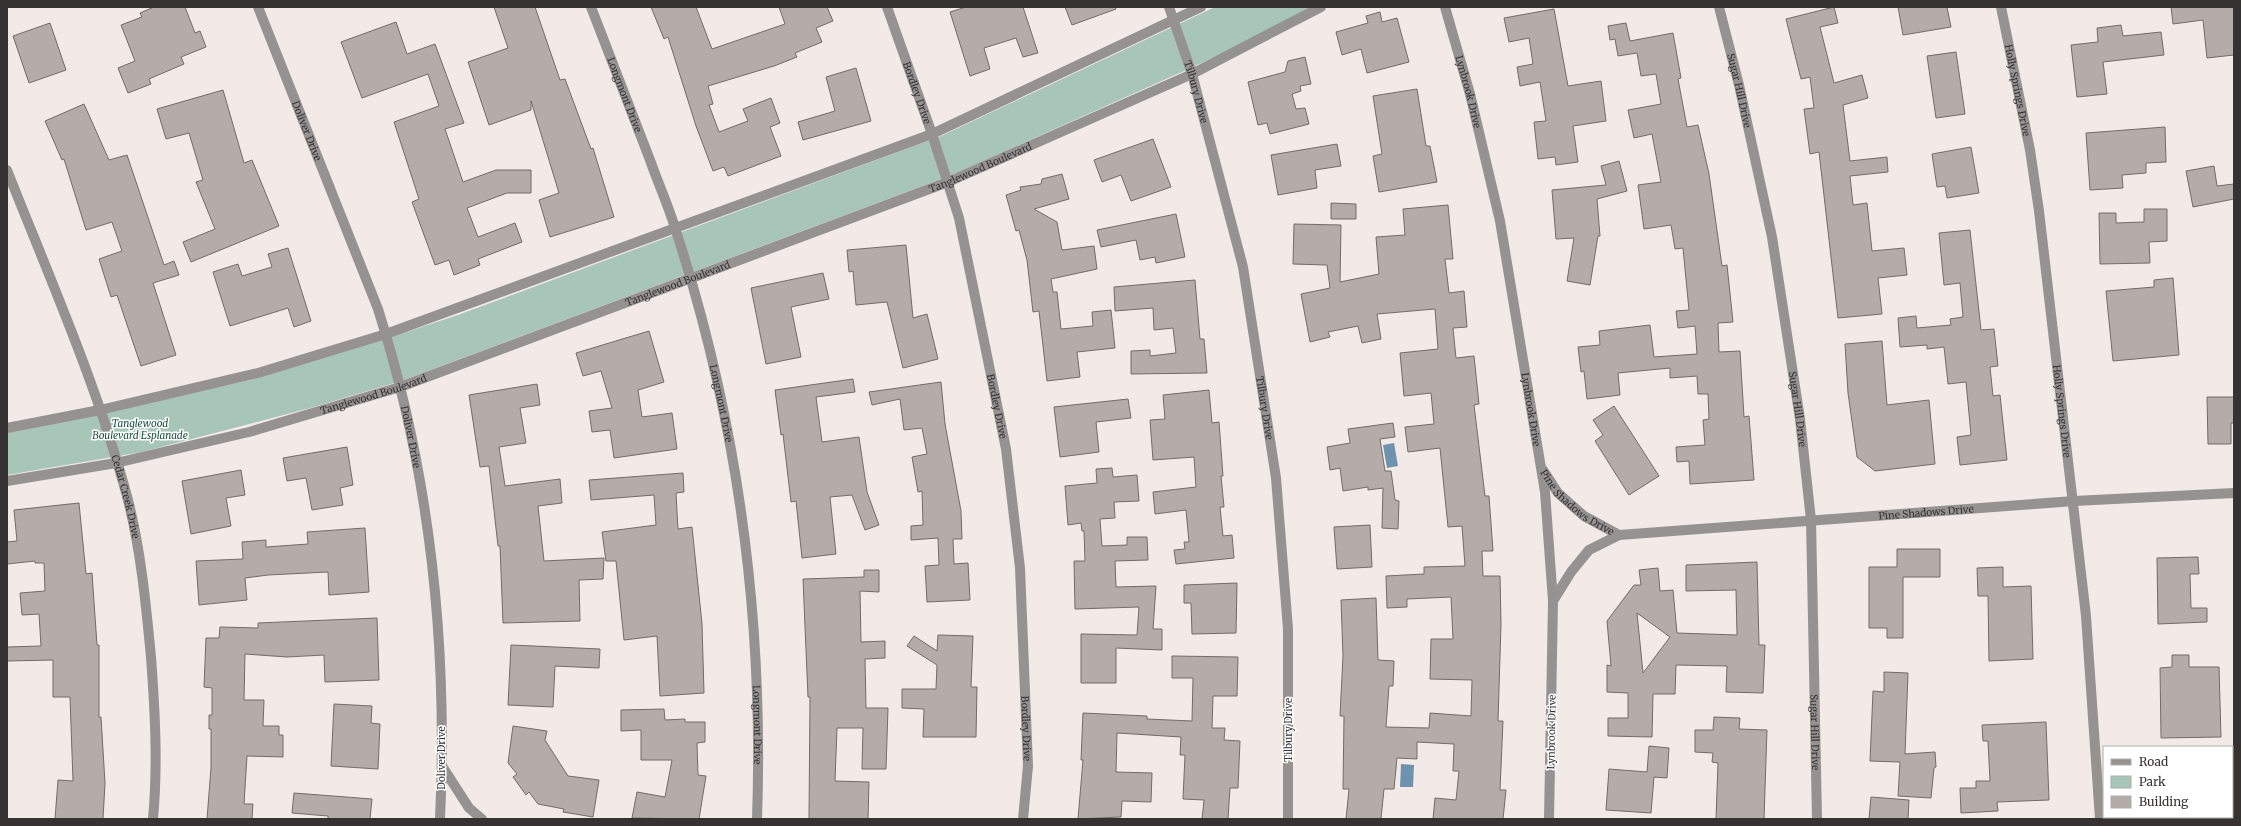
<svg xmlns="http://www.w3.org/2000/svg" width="2241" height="826" viewBox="0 0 2241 826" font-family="Merriweather,serif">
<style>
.green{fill:#a8c6b7}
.water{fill:#6e93ae}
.building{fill:#b3aca8;stroke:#726c69;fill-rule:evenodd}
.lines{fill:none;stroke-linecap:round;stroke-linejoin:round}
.minor{stroke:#959290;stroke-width:10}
.labels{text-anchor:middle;stroke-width:3;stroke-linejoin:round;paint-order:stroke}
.street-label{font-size:10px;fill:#353231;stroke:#fff}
.park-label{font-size:10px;font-style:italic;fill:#17503b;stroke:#fff}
</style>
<rect width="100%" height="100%" fill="#f1eae6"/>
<polygon class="green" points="1215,7 1310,7 1258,36 1195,66 952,175 404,380 314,407 142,452 7,475 7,433 250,380 382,340 458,315 941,136"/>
<g class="water">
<polygon points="1394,443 1398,466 1387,468 1383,445"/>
<polygon points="1401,764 1414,765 1413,787 1400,787"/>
</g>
<g class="building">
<polygon points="154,7 185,7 195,33 200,31 206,47 181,57 184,64 149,79 151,84 128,93 118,68 135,61 121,25 142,17 140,13"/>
<polygon points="494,7 535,7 560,80 565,79 591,149 593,148 614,217 550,237 539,200 559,193 531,101 531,110 489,125 468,62 508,48"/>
<polygon points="651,7 696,7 712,49 785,24 779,7 827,7 833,21 816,28 822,42 795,53 797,57 774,66 708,86 713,104 709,105 719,132 748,121 743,109 771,98 780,123 770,127 781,156 728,176 724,167 713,171 696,126 668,37 664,39"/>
<polygon points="966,7 1023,7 1038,53 1023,57 1016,38 984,48 990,69 970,76 950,12"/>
<polygon points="1065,7 1115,7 1116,9 1072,25"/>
<polygon points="1834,7 1838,23 1820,27 1834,83 1862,75 1868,98 1843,105 1850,161 1887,157 1888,172 1850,176 1853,205 1867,203 1872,251 1904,248 1907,275 1878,278 1882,314 1838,318 1819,152 1810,154 1804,109 1814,108 1810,77 1801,79 1786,19"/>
<polygon points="1898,7 1947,7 1951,27 1903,35"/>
<polygon points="2171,7 2234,7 2234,55 2207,58 2203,20 2173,24"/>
<polygon points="1554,9 1568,86 1601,81 1606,121 1573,126 1578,162 1556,165 1555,157 1538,159 1534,122 1546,121 1540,82 1520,86 1517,67 1533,64 1529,38 1509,42 1504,18"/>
<polygon points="1380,12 1382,22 1397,18 1409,62 1367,73 1361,49 1342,55 1336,32 1368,23 1366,16"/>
<polygon points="396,22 407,54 435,44 464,123 445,129 463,182 496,170 531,170 531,193 507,193 467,208 478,237 515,223 522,242 478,259 480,265 454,275 449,260 435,265 412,202 419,199 394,122 439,106 428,74 362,98 341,42"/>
<polygon points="50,23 66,70 29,83 13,36"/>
<polygon points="1626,23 1630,41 1673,33 1681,78 1678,79 1687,127 1698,125 1709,174 1722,266 1727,265 1733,322 1718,323 1719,352 1740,351 1744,417 1749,416 1754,480 1690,484 1689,461 1677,462 1676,447 1705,445 1703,420 1709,419 1708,394 1698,394 1697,376 1670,378 1670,368 1618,373 1620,395 1587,399 1584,371 1581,372 1578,347 1600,345 1599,331 1650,325 1654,357 1697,354 1695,326 1678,328 1676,311 1689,310 1683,248 1675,249 1671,225 1644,229 1638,185 1661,182 1652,134 1634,138 1628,110 1661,104 1656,74 1641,76 1637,53 1618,56 1615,39 1610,40 1608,26"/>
<polygon points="2121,25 2123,36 2161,32 2164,55 2103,62 2107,94 2077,97 2071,45 2098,42 2097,28"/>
<polygon points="1956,52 1965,114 1936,118 1927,56"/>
<polygon points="1305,57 1311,84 1300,86 1301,91 1292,94 1296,109 1305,108 1309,124 1270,134 1267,123 1258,125 1248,82 1285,72 1288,61"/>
<polygon points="856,68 871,121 803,140 798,122 835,111 826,77"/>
<polygon points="1417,89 1426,146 1430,146 1437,182 1379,192 1373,156 1382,154 1373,96"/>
<polygon points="223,90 244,163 252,160 279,226 191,262 183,242 215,229 196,182 203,180 189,133 166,139 157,109"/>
<polygon points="84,104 109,160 127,155 164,265 174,261 179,275 153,283 176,355 141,366 117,295 111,297 99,259 122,251 112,222 86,230 64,159 62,160 45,121"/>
<polygon points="2165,127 2166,162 2146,163 2146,173 2122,175 2123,188 2090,190 2086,133"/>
<polygon points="1153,139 1171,187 1131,201 1121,175 1102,182 1094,160"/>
<polygon points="1337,144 1341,166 1315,170 1317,188 1278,195 1271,155"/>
<polygon points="1971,147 1979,193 1947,198 1945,186 1937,187 1932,154"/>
<polygon points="1619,161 1627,191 1597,199 1600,236 1598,236 1590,285 1567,281 1574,238 1556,239 1552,190 1606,185 1601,166"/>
<polygon points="2214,166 2217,186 2234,184 2234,199 2193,207 2186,171"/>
<polygon points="1062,174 1069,199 1034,209 1057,222 1062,250 1094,246 1097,269 1051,279 1053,292 1057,292 1061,329 1093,326 1092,312 1111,310 1115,348 1077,352 1080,377 1047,381 1039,311 1033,312 1027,260 1019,230 1016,231 1006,195 1021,190 1020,187 1041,184 1042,179"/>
<polygon points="1331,203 1356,204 1356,219 1331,219"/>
<polygon points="1448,205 1453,259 1445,259 1449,293 1464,291 1467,327 1453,328 1456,358 1474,356 1479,404 1474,405 1485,496 1489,496 1493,551 1482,551 1483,576 1500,576 1501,624 1498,721 1503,721 1500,790 1506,790 1503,819 1433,819 1435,798 1456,800 1459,771 1453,771 1454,744 1417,742 1417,759 1397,758 1394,789 1384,789 1381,819 1346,819 1349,789 1343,789 1344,716 1340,716 1343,656 1341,600 1376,598 1378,660 1394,661 1393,686 1389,686 1386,727 1429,728 1430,713 1471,716 1472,680 1430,679 1431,639 1453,639 1451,597 1407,599 1407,607 1387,608 1386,576 1424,574 1424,567 1465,566 1462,526 1448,527 1440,448 1408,452 1405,427 1434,424 1431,393 1404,396 1400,353 1438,349 1435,309 1377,314 1381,339 1362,343 1358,326 1328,332 1330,337 1310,342 1301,294 1330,288 1327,265 1293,264 1294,224 1341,225 1340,282 1379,274 1376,237 1405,235 1403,209"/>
<polygon points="2144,209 2167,209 2167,241 2149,242 2150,263 2100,264 2099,213 2116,213 2116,223 2144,222"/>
<polygon points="1176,214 1185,257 1156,263 1155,257 1140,260 1136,240 1101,247 1097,230"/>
<polygon points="1970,230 1981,330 1994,329 1998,366 1990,367 1993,396 2000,395 2007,460 1960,465 1957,437 1971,435 1966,382 1948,384 1944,347 1927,349 1927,345 1900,347 1898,318 1916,316 1917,328 1951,325 1950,319 1963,317 1960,283 1944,285 1939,233"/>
<polygon points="906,245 913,318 927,314 938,359 903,368 887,302 856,305 853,271 849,272 847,250"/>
<polygon points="288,248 311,321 294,327 288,308 230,326 213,272 238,264 242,276 272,267 268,254"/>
<polygon points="823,273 829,299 791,307 801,357 766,364 751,288"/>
<polygon points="2173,278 2179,355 2113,361 2106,291 2154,287 2154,280"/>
<polygon points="1195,280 1200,339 1204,339 1207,373 1131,374 1131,351 1150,350 1150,356 1176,353 1173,328 1154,330 1153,308 1115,311 1114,287"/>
<polygon points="649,331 664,382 638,390 642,417 672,413 677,449 614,458 610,430 592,432 589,411 612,408 601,371 583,376 576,353"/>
<polygon points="1882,341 1887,405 1929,400 1935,464 1875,471 1857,457 1848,393 1845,344"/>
<polygon points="853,379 855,392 816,397 822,442 859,437 867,492 879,525 865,530 852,495 830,497 836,554 802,558 796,501 791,502 783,434 781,435 775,390"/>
<polygon points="941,382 945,424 961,511 962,539 953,539 954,564 968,563 970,600 927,602 925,566 939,565 938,538 911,540 911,526 923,525 922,491 918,492 912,457 927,454 922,428 904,430 900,399 872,405 869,392"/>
<polygon points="537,384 540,405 520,408 526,443 499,447 505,486 560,479 562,503 538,506 544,561 604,558 603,579 579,580 580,621 503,623 500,546 498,546 489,466 480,467 469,395"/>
<polygon points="1209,390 1212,423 1219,422 1223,476 1221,476 1224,507 1220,507 1223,536 1232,535 1234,558 1176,564 1174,550 1185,549 1184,542 1189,542 1186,510 1155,514 1153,492 1196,487 1194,457 1153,460 1150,420 1165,419 1163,395"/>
<polygon points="2207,397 2234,397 2234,423 2231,423 2231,444 2208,444"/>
<polygon points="1128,399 1131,418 1096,422 1099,452 1060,457 1054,407"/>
<polygon points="1614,406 1659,476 1629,495 1595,441 1603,435 1593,420"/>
<polygon points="1393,423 1395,437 1380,439 1385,471 1391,471 1395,500 1399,501 1398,529 1382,528 1383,488 1368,490 1368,487 1343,491 1340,468 1330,470 1327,447 1350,443 1348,429"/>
<polygon points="347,447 353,485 340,488 343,505 312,510 306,478 287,481 283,458"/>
<polygon points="1112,468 1113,477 1137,475 1139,501 1114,502 1115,518 1100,519 1102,546 1127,545 1127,537 1147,537 1148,560 1115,561 1116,587 1156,586 1153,629 1162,629 1162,650 1116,648 1116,683 1081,683 1081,634 1137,635 1139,607 1075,609 1074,561 1085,561 1084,531 1082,531 1081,523 1068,525 1065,486 1097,483 1096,469"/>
<polygon points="241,470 245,495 226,498 231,526 191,534 182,481"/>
<polygon points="683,473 684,492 676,493 678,529 692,527 702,624 704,693 660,696 657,636 624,640 616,561 606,561 602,532 656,525 654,495 591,500 589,480"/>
<polygon points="79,503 86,574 92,573 97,645 99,645 99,717 101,717 105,783 103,819 55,819 58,780 73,781 70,697 53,697 53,660 7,661 7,647 41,646 39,614 22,615 20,593 45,591 44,563 35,563 35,561 7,564 7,542 17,541 14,510"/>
<polygon points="1370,525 1372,567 1337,569 1334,527"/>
<polygon points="365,528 369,592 329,595 328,572 268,575 245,578 247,600 199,605 196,561 243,559 242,542 266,540 266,547 308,544 307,532"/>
<polygon points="1897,549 1940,549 1940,577 1903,577 1903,638 1887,638 1887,628 1869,628 1869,567 1897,567"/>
<polygon points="2198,557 2199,574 2190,574 2191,608 2207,608 2207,622 2158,624 2157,558"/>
<path d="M1757,562L1759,645H1765L1763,693L1726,692L1727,666L1676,665L1675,694H1653L1652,737L1608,736V718H1628V693L1607,692V665L1611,666L1607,621L1634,585H1641L1639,570L1658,568L1660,591L1673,590L1677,633L1737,635L1736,590L1686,591V565ZM1637,613L1670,637L1643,673Z"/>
<polygon points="2003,567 2003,587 2031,586 2033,659 1989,661 1988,596 1978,596 1977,568"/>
<polygon points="864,570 879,570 879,592 860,591 861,642 885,641 885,658 865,659 866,708 888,708 886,769 862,769 863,728 837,728 835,781 869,782 868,819 809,819 810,697 808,697 803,579 864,577"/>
<polygon points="1237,583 1236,633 1192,634 1191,603 1184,603 1184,585"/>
<polygon points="377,618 379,680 325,682 324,655 287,657 245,654 244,700 264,700 263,726 279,726 279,735 283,735 283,757 247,756 244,804 253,804 252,819 207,819 211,768 211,729 209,729 209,715 212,715 212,688 204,687 206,638 219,638 220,627 258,628 258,623"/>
<polygon points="938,635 973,636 971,687 977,687 976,737 923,737 924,709 902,708 902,689 936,689 937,665 907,646 914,636 937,651"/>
<polygon points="511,645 600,649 599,668 555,666 553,707 508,705"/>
<polygon points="2172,655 2189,655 2189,667 2219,667 2221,737 2161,738 2160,668 2172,667"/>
<polygon points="1172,656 1238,657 1237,696 1213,696 1212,728 1225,728 1224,740 1240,741 1238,788 1230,788 1228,819 1202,819 1204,800 1183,799 1185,755 1180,755 1181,737 1117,733 1116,772 1152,773 1151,802 1122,801 1121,817 1078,819 1083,760 1081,760 1083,713 1147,716 1147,719 1192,721 1193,678 1172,678"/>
<polygon points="1884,672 1908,673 1905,754 1935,752 1936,767 1934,768 1931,798 1898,796 1900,762 1870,761 1873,691 1884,692"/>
<polygon points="334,704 372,706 371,723 380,724 378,769 331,766"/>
<polygon points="664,709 665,720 685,719 685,722 705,722 705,742 697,743 698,775 706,776 699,819 632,818 637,792 665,797 672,760 641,760 641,730 621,731 621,710"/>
<polygon points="1714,717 1740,718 1739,729 1767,730 1764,819 1716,819 1718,763 1712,762 1713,753 1695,752 1695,730 1713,730"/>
<polygon points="2046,722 2049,800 1997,802 1998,811 1961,813 1960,788 1976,788 1976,781 1990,781 1988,741 1983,741 1982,725"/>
<polygon points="513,726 547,731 545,740 568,776 599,780 593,817 563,812 564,809 538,804 529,792 526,795 513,777 517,774 508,763"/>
<polygon points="1649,746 1669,748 1667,778 1654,777 1651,813 1606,810 1609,769 1647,772"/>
<polygon points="294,793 372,799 370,819 328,819 328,816 292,813"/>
<polygon points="1871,797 1909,800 1908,819 1869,819"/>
</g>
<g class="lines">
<g class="minor">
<path id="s1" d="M258,7L378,309C430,473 448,647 440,819"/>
<path id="s2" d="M591,7C611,58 630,109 650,160C658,183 669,207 676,231C738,422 764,618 757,819"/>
<path id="s3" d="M887,7L932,134L959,218L1006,449L1020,568L1028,766L1023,819"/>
<path id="s4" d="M1169,7L1192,74L1243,267L1276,478L1288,629V819"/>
<path id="s5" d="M1445,7L1470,94L1500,221L1545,492L1553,601L1549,819"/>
<path id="s6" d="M1719,7L1739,85L1772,237L1800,419L1811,520L1817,819"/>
<path id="s7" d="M2001,7L2030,150L2039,211L2086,616L2100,819"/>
<path id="s8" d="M7,170C50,279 98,387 128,500C141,551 146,605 151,657C155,711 158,765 153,819"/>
<polyline points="7,428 100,410 258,373 386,334 932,134 1201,7"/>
<path id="s9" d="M1543,470L1558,493L1584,516L1619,535"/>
<path id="s10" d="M7,481L116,463L249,432L400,387L948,182L1192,74L1321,7"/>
<path id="s11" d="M1553,601L1571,572L1589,550L1619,535L2074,501L2234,493"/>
<polyline points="442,766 469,808 482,819"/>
</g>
</g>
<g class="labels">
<g class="street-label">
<text dy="4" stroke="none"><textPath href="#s4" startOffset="89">Tilbury Drive</textPath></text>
<text dy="4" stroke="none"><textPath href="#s5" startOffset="88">Lynbrook Drive</textPath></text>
<text dy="4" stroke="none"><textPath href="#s6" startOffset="86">Sugar Hill Drive</textPath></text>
<text dy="4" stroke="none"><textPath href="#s7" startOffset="85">Holly Springs Drive</textPath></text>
<text dy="4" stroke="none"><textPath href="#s3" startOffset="91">Bordley Drive</textPath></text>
<text dy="4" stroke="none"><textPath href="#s2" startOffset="94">Longmont Drive</textPath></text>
<text dy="4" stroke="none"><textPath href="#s1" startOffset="133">Doliver Drive</textPath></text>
<text dy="4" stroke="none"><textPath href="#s10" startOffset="1025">Tanglewood Boulevard</textPath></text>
<text dy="4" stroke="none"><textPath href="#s10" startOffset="701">Tanglewood Boulevard</textPath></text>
<text dy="4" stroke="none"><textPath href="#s10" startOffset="377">Tanglewood Boulevard</textPath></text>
<text dy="4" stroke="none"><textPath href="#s2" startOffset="418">Longmont Drive</textPath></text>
<text dy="4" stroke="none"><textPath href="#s3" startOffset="415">Bordley Drive</textPath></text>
<text dy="4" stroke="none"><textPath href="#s4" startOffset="413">Tilbury Drive</textPath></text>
<text dy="4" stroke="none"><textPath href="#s5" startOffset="412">Lynbrook Drive</textPath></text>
<text dy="4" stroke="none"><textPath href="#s6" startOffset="410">Sugar Hill Drive</textPath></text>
<text dy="4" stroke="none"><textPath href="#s7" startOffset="409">Holly Springs Drive</textPath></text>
<text dy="4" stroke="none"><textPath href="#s1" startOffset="457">Doliver Drive</textPath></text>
<text dy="4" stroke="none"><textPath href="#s8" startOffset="348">Cedar Creek Drive</textPath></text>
<text dy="4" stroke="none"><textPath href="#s9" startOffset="48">Pine Shadows Drive</textPath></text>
<text dy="4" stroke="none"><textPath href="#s11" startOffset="404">Pine Shadows Drive</textPath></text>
<text dy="4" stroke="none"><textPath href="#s2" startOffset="742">Longmont Drive</textPath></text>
<text dy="4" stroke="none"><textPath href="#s3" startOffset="739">Bordley Drive</textPath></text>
<text transform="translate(1288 730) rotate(-90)" y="4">Tilbury Drive</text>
<text transform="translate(1551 732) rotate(-89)" y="4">Lynbrook Drive</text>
<text dy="4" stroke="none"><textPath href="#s6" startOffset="734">Sugar Hill Drive</textPath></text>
<text transform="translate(441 758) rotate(-90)" y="4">Doliver Drive</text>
</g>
<g class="park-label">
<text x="140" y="427">Tanglewood<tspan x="140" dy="12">Boulevard Esplanade</tspan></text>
</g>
</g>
<rect width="2241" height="826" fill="none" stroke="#353231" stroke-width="16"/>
<rect x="2103" y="746" width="130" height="72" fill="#ffffff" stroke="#aeadad"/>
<rect x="2111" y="759" width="20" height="6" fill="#959290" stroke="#aeadad"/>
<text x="2139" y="766" font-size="12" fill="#353231">Road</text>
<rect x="2111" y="776" width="20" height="12" fill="#a8c6b7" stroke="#aeadad"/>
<text x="2139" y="786" font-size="12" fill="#353231">Park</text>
<rect x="2111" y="796" width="20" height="12" fill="#b3aca8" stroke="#aeadad"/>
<text x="2139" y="806" font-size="12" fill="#353231">Building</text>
</svg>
